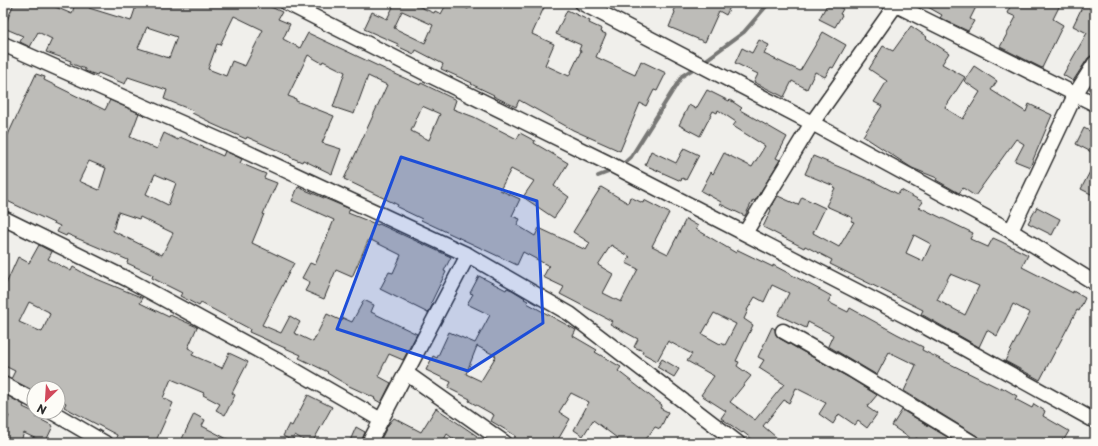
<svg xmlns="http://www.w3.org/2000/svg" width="1098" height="446" viewBox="0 0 1098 446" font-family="'Playpen Sans',sans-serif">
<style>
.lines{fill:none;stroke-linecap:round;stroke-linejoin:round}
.stream{stroke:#777775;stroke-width:4}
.building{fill:#bdbcb8;stroke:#2b2b2b;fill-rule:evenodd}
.minor-casing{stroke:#2b2b2b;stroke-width:17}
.minor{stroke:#fdfcf7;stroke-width:14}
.marked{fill:#1d4ed8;fill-opacity:0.2;stroke:#1d4ed8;stroke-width:3;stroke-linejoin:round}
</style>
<rect width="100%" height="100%" fill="#f0efeb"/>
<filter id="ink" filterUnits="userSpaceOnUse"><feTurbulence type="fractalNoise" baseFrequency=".025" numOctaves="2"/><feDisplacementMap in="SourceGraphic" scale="8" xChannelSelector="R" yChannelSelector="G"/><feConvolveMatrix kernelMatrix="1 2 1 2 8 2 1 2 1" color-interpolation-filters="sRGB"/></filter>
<g filter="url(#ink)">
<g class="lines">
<g class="stream">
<polyline points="702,63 744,32 769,3"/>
<polyline points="620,167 631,157 682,76 696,67"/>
<polyline points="598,176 614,170"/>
</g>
</g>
<g class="building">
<path d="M14,3H46L72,14L75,3H81L89,6V8L131,21L137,3H262L282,12L278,19L290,24L283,39L300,48L308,33L393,73L420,85L421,83L456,100L453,109L474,117L517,139L520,133L535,141L534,143L568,163L554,186L569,197L554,218L523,197L534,181L511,169L500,190L520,199L512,216L520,219L517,225L535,236L539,228L586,250L590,243L573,232L601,187L628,203L630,197L643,203L644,200L669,213L652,246L668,254L686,219L698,226L696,229L736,253L738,250L773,267V265L824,292L831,296L828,302L848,312L850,308L897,334L923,347L922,350L1001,389V387L1017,396L1015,399L1032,408L1034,404L1045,411L1043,416L1069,431L1062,443H981L980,439L977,436L904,391L916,365L889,352L877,375L828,346L833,335L808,322L806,328L778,315L789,293L772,285L764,302L755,297L747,310H748L744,319L753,325L736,361L739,362L737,366L751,376L730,402L755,420L784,384L759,368L764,360L758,357L772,327L775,329L776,335L779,338L848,377L877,395L867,407L877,414L867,428L858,421L855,425L839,414L833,424L819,414L826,403L796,388L789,403L784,400L763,426L783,443H757L743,432L742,433L721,418L726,411L701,395L714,376L687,361L692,354L668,341L657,361L642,353L643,351L634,347L638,339L610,324L612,321L560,294L564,287L543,277L549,266L523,252L517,265L421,220L422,219L397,207L398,205L344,179L387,85L368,76L354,114L333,107L345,72L323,61L322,63L308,55L288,96L296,99V101L334,116L322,143L341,149L332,174L303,160L302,162L290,157V156L247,137L246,139L210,123V122L192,113L194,111L164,99L167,90L128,77L125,84L98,73L97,75L85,71V69L70,63L71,61L46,52L52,39L38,32L30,47L20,42L23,36L4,28ZM234,16L263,30L245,66L232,61L226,76L208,69L217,44L220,45ZM147,27L177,37L169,58L138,48ZM422,106L440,114L429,140L411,131ZM611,245L630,257L626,263L638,269L621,302L603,293L613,274L598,265ZM714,313L736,324L725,345L721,343L720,344L702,334Z"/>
<path d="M383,3H411L434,13L435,11L441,14L447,3H457L468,9L471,3H546L532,34L554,44L545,65L569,76L581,51L579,50L581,45L556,34L567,10L590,21L589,23L602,29L601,32L606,34L596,57L635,75L641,61L666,73L657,91L654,90L646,106L640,103L620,151L573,130L519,100L516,107L493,96L494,95L471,84L472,83L441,69L443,64L416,50L414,54L397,46L398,44L364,29L372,12L387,19L393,7ZM402,11L433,25L425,43L394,28Z"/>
<polygon points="678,3 732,3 726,15 719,11 705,42 669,27 675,12 674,11"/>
<polygon points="828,3 832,3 843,9 840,14 842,15 835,27 819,19"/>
<polygon points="921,3 978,3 970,19 974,21 968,31 940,18 942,15"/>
<polygon points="1012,3 1061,3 1053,19 1063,25 1042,68 1000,47 1016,17 1007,13"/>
<polygon points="1084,3 1095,3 1095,55 1091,56 1088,58 1073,81 1063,75 1087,33 1073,26"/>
<polygon points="911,26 927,37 926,38 949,53 942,64 965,77 945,108 963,119 980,92 964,81 974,66 997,81 991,90 1026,112 1029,104 1052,115 1030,167 1015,161 1024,144 1016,139 975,196 963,188 959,193 936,180 937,178 912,168 863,136 882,106 874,102 887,81 869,69 883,46 893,51"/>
<polygon points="823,32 846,45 833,68 831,67 825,77 815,72 807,89 792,81 784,97 754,82 758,74 735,63 742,48 752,53 759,40 769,45 764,54 800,71"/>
<path d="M36,74L45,77L44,80L105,110L110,100L139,113L130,137L157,149L164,133L178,140L180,137L223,156L225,151L242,159L240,163L266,174L264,178L277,183L263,214H264L252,243L294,263L262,325L281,333L290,316L300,322L294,333L313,342L327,314L342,321L343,318L352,322L364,300L374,305L371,312L417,334L403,360L389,354L378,376L391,383L381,403L374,399L375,398L349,386L327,373L328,372L299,358L301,355L249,332L250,329L201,303L199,306L180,296L182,293L152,278L153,275L127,263L128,260L67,234L66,236L57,232L60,226L3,199V135L7,137ZM89,161L106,168L99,190L79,181ZM155,174L176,183L168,205L146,194ZM118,212L139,219L140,217L173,233L162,255L113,231Z"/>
<polygon points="707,90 729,101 730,100 742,108 740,110 787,137 776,158 780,160 755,201 753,200 745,216 720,204 721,202 701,191 711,172 713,174 724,153 752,167 765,146 733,126 736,122 718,110 717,113 713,111 700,136 679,125 689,105 696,109"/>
<polygon points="1084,128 1095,134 1095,154 1076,144"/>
<polygon points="684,148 699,155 686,180 682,178 681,181 645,165 651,151 676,163"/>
<path d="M813,156L873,181L898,194L901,190L923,202L919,207L973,233L970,239L988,247L993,238L1002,242L1028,255L1022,267L1073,293V291L1085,298L1079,311L1077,310L1040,380L1005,361L1030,313L1013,304L997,336L987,330L979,347L921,314L923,310L830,264L832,260L805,246L804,248L763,227L771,210L770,209L778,196L798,205L802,197L825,208L813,233L839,247L854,222L851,221L853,218L826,206L835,188L833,187L834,186L805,174ZM914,235L931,244L923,261L906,253ZM950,274L979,286L965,315L937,300Z"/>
<polygon points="1095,162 1095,196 1081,189"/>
<polygon points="298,187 350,209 348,213 378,225 379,224 451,257 444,271 446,272 431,303 433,304 428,313 380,289 389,272 393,273 401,255 369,239 352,277 336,270 324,299 305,291 310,282 302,278 310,263 315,265 334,220 292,201"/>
<polygon points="1037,207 1060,219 1052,235 1028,223"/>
<path d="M39,245L52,252L48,259L71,271L73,267L87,275L143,298L140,303L169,317L170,315L197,327L188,348L194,351L192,355L222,368L229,353L248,362L232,393L235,395L225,415L216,410L220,404L203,395L204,393L171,379L163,398L173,403L155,443H125L116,438L117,435L64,407L66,403L58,399V388H33L32,390L11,379L15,371L3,365V283L6,284L18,257L29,263ZM29,302L49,312V313L50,314L42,332L19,322Z"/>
<path d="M479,276L506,290L507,288L512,290L525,298L524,299L528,301L527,303L576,330L573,336L597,350L595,352L621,367L618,371L662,405L660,408L668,412L660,429L655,427L643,443H614L617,438L593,420L583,436L574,430L589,402L571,393L559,412L570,419L556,443H522L514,437L516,436L491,421L494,415L469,401L470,399L448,388L451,382L426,370L433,356L437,358L449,332L475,343L490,315L467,304L473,294L470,293ZM477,346L496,356L481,381L466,374Z"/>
<polygon points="662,359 679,369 674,377 657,367"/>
<polygon points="4,394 24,405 23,407 38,414 36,417 53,426 45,443 24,433 20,443 3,443 3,429 9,416 3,413"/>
<polygon points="308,395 332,407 312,443 308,443 295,435 292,441 283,436 289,424 292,426"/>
<polygon points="436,408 477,436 472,443 459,443 447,434 442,443 379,443 388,425 394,418 421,432"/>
<polygon points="902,410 949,438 947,443 925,443 916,438 914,441 892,426"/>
<polygon points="194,414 205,420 202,426 235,443 180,443"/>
<polygon points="356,427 365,432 361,443 349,443"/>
</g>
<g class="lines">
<g class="minor-casing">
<g id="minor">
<polyline points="287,3 425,73 606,162 913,320 1095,421"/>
<polyline points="582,3 812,123 1011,231 1095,283"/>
<polyline points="892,3 1095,104"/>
<polyline points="3,44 240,149 468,255 570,314 738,443"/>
<polyline points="3,218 129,280 291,368 381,420"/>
<polyline points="1011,231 1076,93 1095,63"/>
<polyline points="745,233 812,123 897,3"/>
<polyline points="783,331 852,370 973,443"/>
<polyline points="406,373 505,443"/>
<polyline points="3,384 34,401"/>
<polyline points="52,412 105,443"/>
<polyline points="369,443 468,255"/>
</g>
</g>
<use href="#minor" class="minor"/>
</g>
</g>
<path class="marked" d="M401,157L537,201L543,323L468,371L337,329Z"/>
<rect width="1098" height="446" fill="none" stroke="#fdfcf7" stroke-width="16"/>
<rect x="8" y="8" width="1082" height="430" fill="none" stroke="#2b2b2b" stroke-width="1.5" filter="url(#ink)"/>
<g transform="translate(46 400) rotate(205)"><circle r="19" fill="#fdfcf7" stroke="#a9a8a5"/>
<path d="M0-3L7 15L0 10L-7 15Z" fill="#d1495b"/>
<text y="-6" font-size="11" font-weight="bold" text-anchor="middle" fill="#2b2b2b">N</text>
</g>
</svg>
